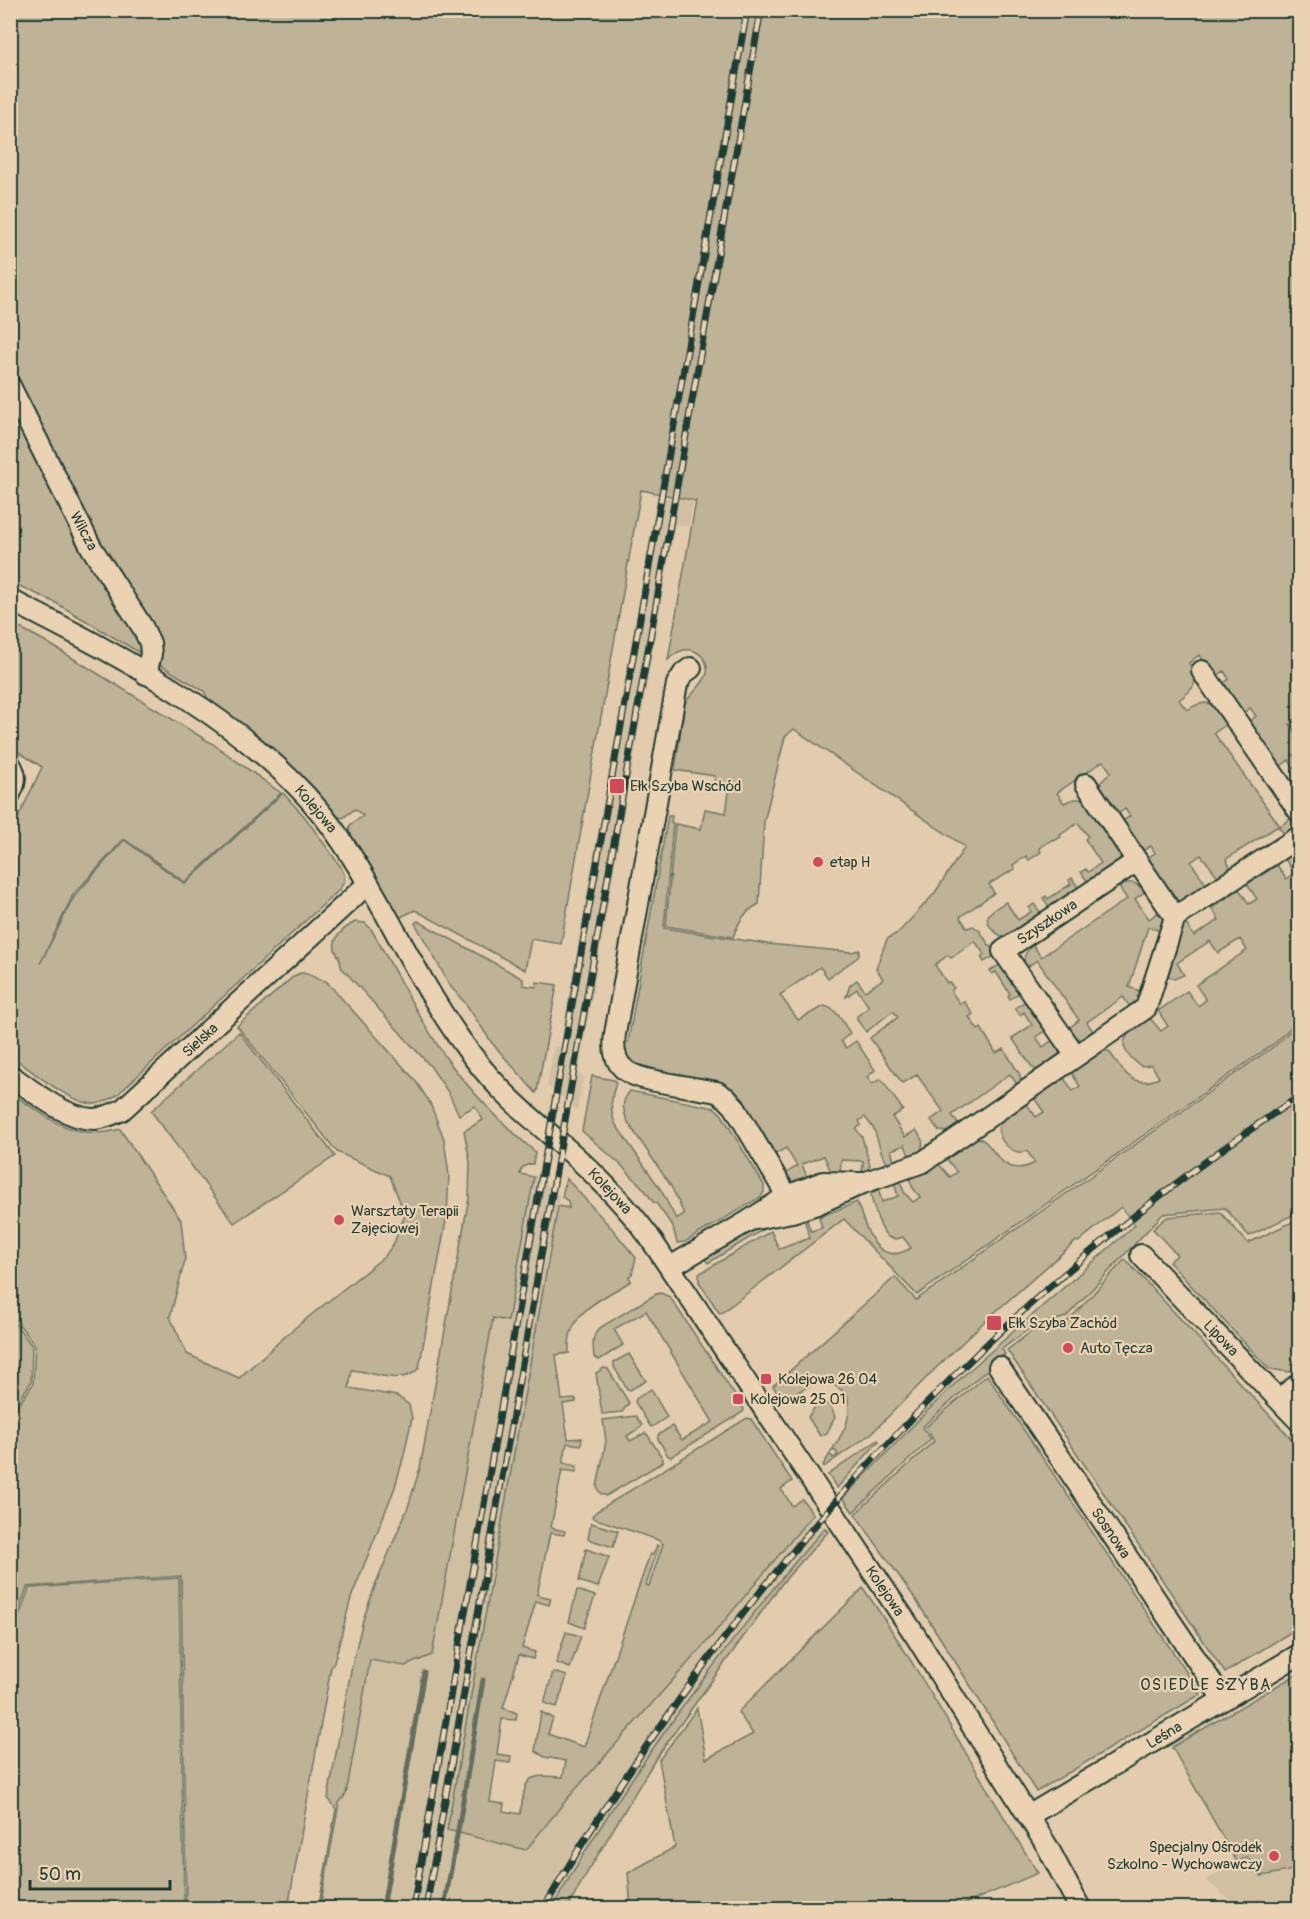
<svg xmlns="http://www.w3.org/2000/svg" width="1310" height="1919" viewBox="0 0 1310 1919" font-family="Pangolin,sans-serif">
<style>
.built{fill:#d1bfa2}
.green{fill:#beb297;stroke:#6e7866;stroke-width:1.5}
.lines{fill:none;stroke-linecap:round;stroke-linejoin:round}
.stream{stroke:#626e5e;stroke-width:5}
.minor-casing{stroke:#1f3d34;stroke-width:24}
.minor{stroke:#ead2b2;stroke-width:20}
.rail-casing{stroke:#1f3d34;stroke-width:7}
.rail{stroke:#ead2b2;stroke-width:4.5;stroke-dasharray:14;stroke-linecap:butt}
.poi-dot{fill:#d1495b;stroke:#ead2b2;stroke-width:2}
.labels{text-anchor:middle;stroke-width:4.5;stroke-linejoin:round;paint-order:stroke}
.street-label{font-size:15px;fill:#1f3d34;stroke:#ead2b2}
.poi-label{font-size:15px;fill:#1f3d34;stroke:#ead2b2;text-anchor:start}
.neighbourhood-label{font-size:16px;letter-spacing:1.5px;fill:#1f3d34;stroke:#ead2b2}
</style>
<rect width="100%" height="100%" fill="#e2ccad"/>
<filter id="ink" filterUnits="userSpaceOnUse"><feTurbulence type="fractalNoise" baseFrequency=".0167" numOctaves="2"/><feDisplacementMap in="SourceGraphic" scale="12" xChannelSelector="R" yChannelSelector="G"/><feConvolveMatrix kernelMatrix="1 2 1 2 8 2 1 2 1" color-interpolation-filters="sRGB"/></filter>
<g filter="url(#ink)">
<g class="built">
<polygon points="657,496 693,502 689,526 675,524 578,1075 584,1076 577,1110 547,1085 554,1046 560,1047"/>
<polygon points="535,1174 560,1196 447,1830 527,1850 567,1799 711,1637 813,1514 825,1528 737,1634 674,1718 619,1798 552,1908 320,1908 339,1803 346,1793 370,1659 405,1666 493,1318 509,1320"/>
<polygon points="1299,1827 1299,1908 1239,1908 1206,1880"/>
</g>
<g class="green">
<path d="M10,11H1299L1300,718L1290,724L1299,738V752L1294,756L1299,764V775L1289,760L1278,768L1247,723L1256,716L1250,708L1241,715L1220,686L1229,679L1224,671L1214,678L1199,655L1189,663C1201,681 1195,688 1179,700L1187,710C1210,696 1213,704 1227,724L1214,733L1280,826L1293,817C1295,826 1293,831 1287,838L1278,826L1226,859L1233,872L1219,878L1201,855L1191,862L1205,883L1204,889L1184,902L1176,901L1170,897L1146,859L1155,853L1151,846L1140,852L1120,823L1130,816L1125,809L1115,816L1100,788L1101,782L1111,772L1103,761L1057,793L1064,803C1072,799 1076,798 1085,800L1121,850L1120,863L1090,886L1081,872L1086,869L1088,872L1101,863L1085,839L1088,836L1078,823L1060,835L1061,837L1054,841L1053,839L1039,848L1041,852L1029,860L1026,856L1013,865L1015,869L989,884L994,893L960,917L967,928L973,926L979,930L996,955L984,962L981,957L984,954L975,941L951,958L948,955L935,965L947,983L949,982L954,988L951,991L960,1004L964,1001L973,1014L969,1017L978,1030L981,1028L996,1053L1004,1049L1020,1075L1021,1083L1018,1086L1010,1074L952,1115L960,1127L951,1132L939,1131L931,1120L943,1111L917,1075L902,1083L870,1038L898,1017L893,1011L866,1032L857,1020V1016L869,1007L857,989L846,997L850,985L857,980L865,991L883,979L876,968L887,939L899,932L934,894L965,847L794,729L785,737L764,822L759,904C744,912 739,921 733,937L666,926L675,824L701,829L705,809L726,813L730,785L714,782L715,776L675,770L685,703C691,693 704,685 707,673C709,659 697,648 684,650C677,651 672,656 668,660L696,501L641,490L561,944L531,939L525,970L415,910L399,918L349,833L350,825L363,816L355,809L343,818L336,816L303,778L251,731L211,704L204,691L56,603L11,582Z"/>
<path d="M11,623L43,640L213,744L281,793L185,882L124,839L73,895L40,964L74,897L124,840L185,884L283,793L305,817L341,867L344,874V882L339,890L117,1095C110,1099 104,1103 96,1104C72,1105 31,1070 11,1056V1025L17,1012L11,1023V833L42,767L11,747Z"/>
<path d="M668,816H672L671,822L673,823L664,928L768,944L851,952L860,950L858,957L828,978L820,967L780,995L798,1020L824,1006C837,1008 843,1023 850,1033L841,1041L846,1048L856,1041L875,1070L867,1077L872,1084L881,1079L903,1110L892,1117L905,1137L916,1130C923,1139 925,1145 919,1154L910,1158L905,1145L891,1150L895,1164L888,1163L883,1157L874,1129L865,1117L859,1121L861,1125L856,1129L862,1137L870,1165L866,1174L862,1175L863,1161L841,1160L840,1174H832L824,1156L802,1164L808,1180L796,1185L790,1184L785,1174L797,1166L786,1148L774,1155L740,1100L640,1069C627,1062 625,1055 622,1041L628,1042Z"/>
<path d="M1299,849V1019L1276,1042L917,1295L844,1219L720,1314L699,1282V1274L771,1231L779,1249L810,1238L805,1222L807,1221L811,1231L822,1228L819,1217L857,1202C866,1227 875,1269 911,1248L903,1237C898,1239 893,1240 888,1237C881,1232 872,1203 871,1194L878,1188L882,1202L898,1196L894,1183L900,1180L904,1192L913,1202L920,1197L913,1188L909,1178L926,1171L938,1163L950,1177L957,1172L946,1158L974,1138C995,1135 996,1183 1035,1163L1027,1151C1012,1158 990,1134 1002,1120C1008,1113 1019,1108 1026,1103L1036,1117L1044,1112L1034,1098L1063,1077L1073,1091L1080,1086L1071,1072L1100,1051H1109C1122,1070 1132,1090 1159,1078L1152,1065L1141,1066C1110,1044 1127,1033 1149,1017L1161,1031L1168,1026L1158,1011L1187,991L1198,1006L1206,1000L1196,985L1247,950L1240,939L1218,953L1210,941L1177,963L1184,975L1174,979L1168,975L1167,970L1181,928L1186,924L1194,936L1219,920L1212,908L1239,889L1249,904L1257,899L1247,884L1277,865L1286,879L1294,873L1285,859Z"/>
<polygon points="1072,878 1081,892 1052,911 1043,898 1046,896 1048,899 1071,884 1069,880"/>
<path d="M1127,883H1134L1146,891L1135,899L1149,919L1160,911L1163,917L1161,931L1148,927L1129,987L1142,992L1137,1004L1131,1008L1123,997L1087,1022L1094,1033L1082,1040H1076L1068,1029L1079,1020L1037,960L1026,968C1022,958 1025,952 1033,945L1041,957L1127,899L1119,887Z"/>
<path d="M1006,902L1018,920L1031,912L1029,908L1034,904L1044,917L1009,939C1000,937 982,925 989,914C992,910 1001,905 1006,902Z"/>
<polygon points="418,921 523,979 523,985 536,987 537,982 557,985 537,1091 536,1093 492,1043 466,1004 451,987 415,923"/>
<path d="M355,922L365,923L371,929C396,972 418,1018 447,1059C472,1094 503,1124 535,1152L533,1164C527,1164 520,1167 520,1174L534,1177L508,1321L493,1318L432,1655L405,1666L370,1660L346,1794L339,1803L320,1908H315L319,1905L336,1809L328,1798L351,1670L363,1620L375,1586L408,1507L420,1468L469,1197L470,1162L464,1131L483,1120L475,1106L459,1115L448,1092L431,1067L341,967C341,956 337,957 335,949C332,937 346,927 355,922Z"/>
<polygon points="1002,963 1022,991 1010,999 1008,997 1010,994 996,972 992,974 990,971"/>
<path d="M300,973C312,972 313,980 326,981L415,1080L430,1103L444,1139L449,1175L447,1215L419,1368C403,1387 373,1372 352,1370L349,1388L397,1396L409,1405L412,1418L403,1459L395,1487L351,1598L334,1663L331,1667L288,1908H186L181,1576L27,1587L11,1634V1416L33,1384L35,1345L11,1314V1093C46,1116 75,1143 120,1129L181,1220L185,1260L170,1317L187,1354L239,1378L291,1331L385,1256L394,1243L405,1215L390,1176L337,1152L237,1026L294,976Z"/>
<polygon points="1027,1000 1047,1029 1036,1037 1043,1047 1054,1039 1059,1048 1059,1056 1038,1071 1032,1067 1012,1038 1032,1025 1024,1012 1020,1015 1015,1008"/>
<path d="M1299,1022V1212L1249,1236L1225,1208L1163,1214L1066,1317L1030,1328L1002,1349L1005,1354L922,1427L931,1439L853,1512L843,1498L927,1411L964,1375L1135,1225L1121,1207L1078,1242L1076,1241L985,1321L936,1368L872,1433L824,1467L823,1465L830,1454L833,1458L838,1455L835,1450L831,1452C844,1431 853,1419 847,1394L831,1383L812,1384L793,1395L780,1397L773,1386L895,1277L916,1300L1277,1044Z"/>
<polygon points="239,1032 335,1156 234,1223 151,1111"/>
<path d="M592,1076L614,1080L616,1083C611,1098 609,1110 616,1125L661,1190L676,1219L684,1214L671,1186L629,1124C623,1112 620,1102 630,1091L715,1108L722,1115L764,1185V1192L761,1197L685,1242L677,1243L673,1227L657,1204L653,1202L644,1189L620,1164L582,1131Z"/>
<path d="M566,1178L614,1231L636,1258L632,1274L629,1276L631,1281C601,1300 566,1311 569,1353L556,1355L562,1400L576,1399V1402L563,1404L568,1439L582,1438L581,1445L567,1443L563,1463L577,1466L576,1472L562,1470L551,1528L565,1531L564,1535L550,1533L537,1595L551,1598L549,1605L536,1601L522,1648L535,1652L533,1659L519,1655L503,1708L517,1713L516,1720L502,1719L497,1754L511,1756L510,1763L496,1761L490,1802L504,1804L503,1811L520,1814C527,1777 523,1774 563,1777L566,1761L545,1757L535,1751L541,1712L553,1718L548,1734L584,1747L650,1554L653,1555L657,1545L659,1546L646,1585L649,1586L663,1544L658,1540L593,1518L592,1516L597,1511L747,1418L751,1419L792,1481L781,1489L792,1506L802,1499L813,1514L711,1637L567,1799L526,1850L447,1830L558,1206L569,1208L568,1201L562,1197Z"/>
<polygon points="1220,1212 1248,1243 1299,1219 1299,1365 1290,1372 1269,1369 1169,1262 1177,1255 1153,1229 1167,1217"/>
<polygon points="763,1224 769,1226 708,1263 704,1258"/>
<polygon points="1125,1259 1299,1447 1299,1627 1225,1673 1007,1350 1032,1331 1068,1321"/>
<path d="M661,1293L670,1297L744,1409L743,1412L671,1457L668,1456L658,1439V1435L672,1426L682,1440L713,1422L646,1311L614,1329L623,1345L599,1360L594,1357C593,1345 591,1335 601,1327L656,1294Z"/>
<polygon points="11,1318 32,1346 31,1382 11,1412"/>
<polygon points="629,1354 646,1381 630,1390 627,1389 614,1367 614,1362"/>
<polygon points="604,1368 608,1369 629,1403 622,1412 602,1414 596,1373"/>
<polygon points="987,1375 1201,1694 1036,1792 970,1685 914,1597 855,1514 934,1441 926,1427"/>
<polygon points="651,1389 667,1417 652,1427 650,1426 635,1402 636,1399"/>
<polygon points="823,1403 830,1405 835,1417 827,1433 820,1436 808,1417 817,1404"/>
<polygon points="636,1416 642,1425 641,1427 627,1436 630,1441 645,1433 647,1434 663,1459 663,1462 606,1496 600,1493 597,1487 606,1441 603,1420"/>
<polygon points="878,1440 879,1441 837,1488 828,1475"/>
<polygon points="591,1523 618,1531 613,1547 588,1539"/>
<path d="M825,1528L828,1532L783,1582L656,1758L581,1883L568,1908H552C598,1826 651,1748 708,1673C745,1624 783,1574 825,1528Z"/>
<polygon points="586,1549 609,1557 598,1587 579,1581"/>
<polygon points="179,1578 184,1908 11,1908 11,1640 29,1588"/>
<path d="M863,1588C927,1679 978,1778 1038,1873L955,1908H631L628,1873L675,1847L659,1760L697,1708L706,1759L753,1734L738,1712Z"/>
<polygon points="577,1590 595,1596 584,1628 569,1622"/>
<polygon points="566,1632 581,1636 570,1668 556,1663"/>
<polygon points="553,1672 567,1676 557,1707 544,1703"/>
<polygon points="1299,1673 1299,1869 1262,1876 1252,1870 1254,1866 1247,1857 1237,1862 1172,1747"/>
</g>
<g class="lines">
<g class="stream">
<polyline points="383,1908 424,1672"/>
<polyline points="444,1908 460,1819 483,1680"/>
</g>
<g class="minor-casing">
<g id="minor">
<polyline points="10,386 91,547 143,628 150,643 151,654 146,674"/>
<path d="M10,600C121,656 261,728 334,830C386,903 419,988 474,1058C504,1098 539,1124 576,1157C602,1181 627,1207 648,1235L915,1635L1047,1846L1080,1908"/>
<path d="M691,668L684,673L677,684L615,1034C609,1074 636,1077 666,1083C683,1086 700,1089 717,1092L726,1098L734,1106L787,1196"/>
<polyline points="1202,671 1300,813"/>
<path d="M10,764C17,775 16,782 10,794"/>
<polyline points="1086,784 1137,861"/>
<polyline points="1175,917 1300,836"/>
<path d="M10,1075C33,1091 67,1120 95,1119C105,1118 113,1114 122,1110L360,891L369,885"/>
<polyline points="750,1220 792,1212 817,1204 863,1183 923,1162 1146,1008 1175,917 1137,861 1003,951 1076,1056"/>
<polyline points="1141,1255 1300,1422"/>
<polyline points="670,1267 750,1220 787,1196 823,1182 860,1183"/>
<polyline points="999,1367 1223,1699"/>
<polyline points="1279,1399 1300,1383"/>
<polyline points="1028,1816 1300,1654"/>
</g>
</g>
<use href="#minor" class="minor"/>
<g class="rail-casing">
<g id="rail">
<polyline points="413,1908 747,10"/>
<polyline points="426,1908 761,10"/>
<path d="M544,1908C582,1841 624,1777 669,1714C839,1471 1050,1260 1300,1096"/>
</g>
</g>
<use href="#rail" class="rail"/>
</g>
</g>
<g class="poi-dot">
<rect x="609" y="778" width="16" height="16" rx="3"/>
<circle cx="818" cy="862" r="6"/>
<circle cx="339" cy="1220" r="6"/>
<rect x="986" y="1315" width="16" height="16" rx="3"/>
<circle cx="1068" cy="1348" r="6"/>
<rect x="760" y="1373" width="12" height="12" rx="3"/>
<rect x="732" y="1393" width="12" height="12" rx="3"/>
<circle cx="1274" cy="1856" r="6"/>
</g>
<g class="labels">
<g class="street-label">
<text transform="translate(84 531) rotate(62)" y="5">Wilcza</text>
<text transform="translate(316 809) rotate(50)" y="5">Kolejowa</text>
<text transform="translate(1047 922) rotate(-34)" y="5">Szyszkowa</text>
<text transform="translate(200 1040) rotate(-43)" y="5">Sielska</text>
<text transform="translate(610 1191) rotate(47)" y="5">Kolejowa</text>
<text transform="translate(1221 1338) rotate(46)" y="5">Lipowa</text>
<text transform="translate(1111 1533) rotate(56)" y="5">Sosnowa</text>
<text transform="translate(885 1591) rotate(56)" y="5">Kolejowa</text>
<text transform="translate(1164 1735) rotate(-31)" y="5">Leśna</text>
</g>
<g class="poi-label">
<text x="630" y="791">Ełk Szyba Wschód</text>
<text x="830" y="867">etap H</text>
<text x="351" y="1216">Warsztaty Terapii<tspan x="351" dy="17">Zajęciowej</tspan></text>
<text x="1008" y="1328">Ełk Szyba Zachód</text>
<text x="1080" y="1353">Auto Tęcza</text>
<text x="778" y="1384">Kolejowa 26 04</text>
<text x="750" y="1404">Kolejowa 25 01</text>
<text x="1262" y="1852" text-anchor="end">Specjalny Ośrodek<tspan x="1262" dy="17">Szkolno - Wychowawczy</tspan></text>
</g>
<g class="neighbourhood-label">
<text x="1206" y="1690">OSIEDLE SZYBA</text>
</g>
</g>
<rect width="1310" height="1919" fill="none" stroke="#ead2b2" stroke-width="36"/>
<rect x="18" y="18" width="1274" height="1883" fill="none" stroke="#1f3d34" stroke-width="2" filter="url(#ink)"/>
<path d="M30 1880v9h140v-9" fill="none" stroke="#1f3d34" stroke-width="3"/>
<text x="39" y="1880" font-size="18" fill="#1f3d34" stroke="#ead2b2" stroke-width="4.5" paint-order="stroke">50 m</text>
</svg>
